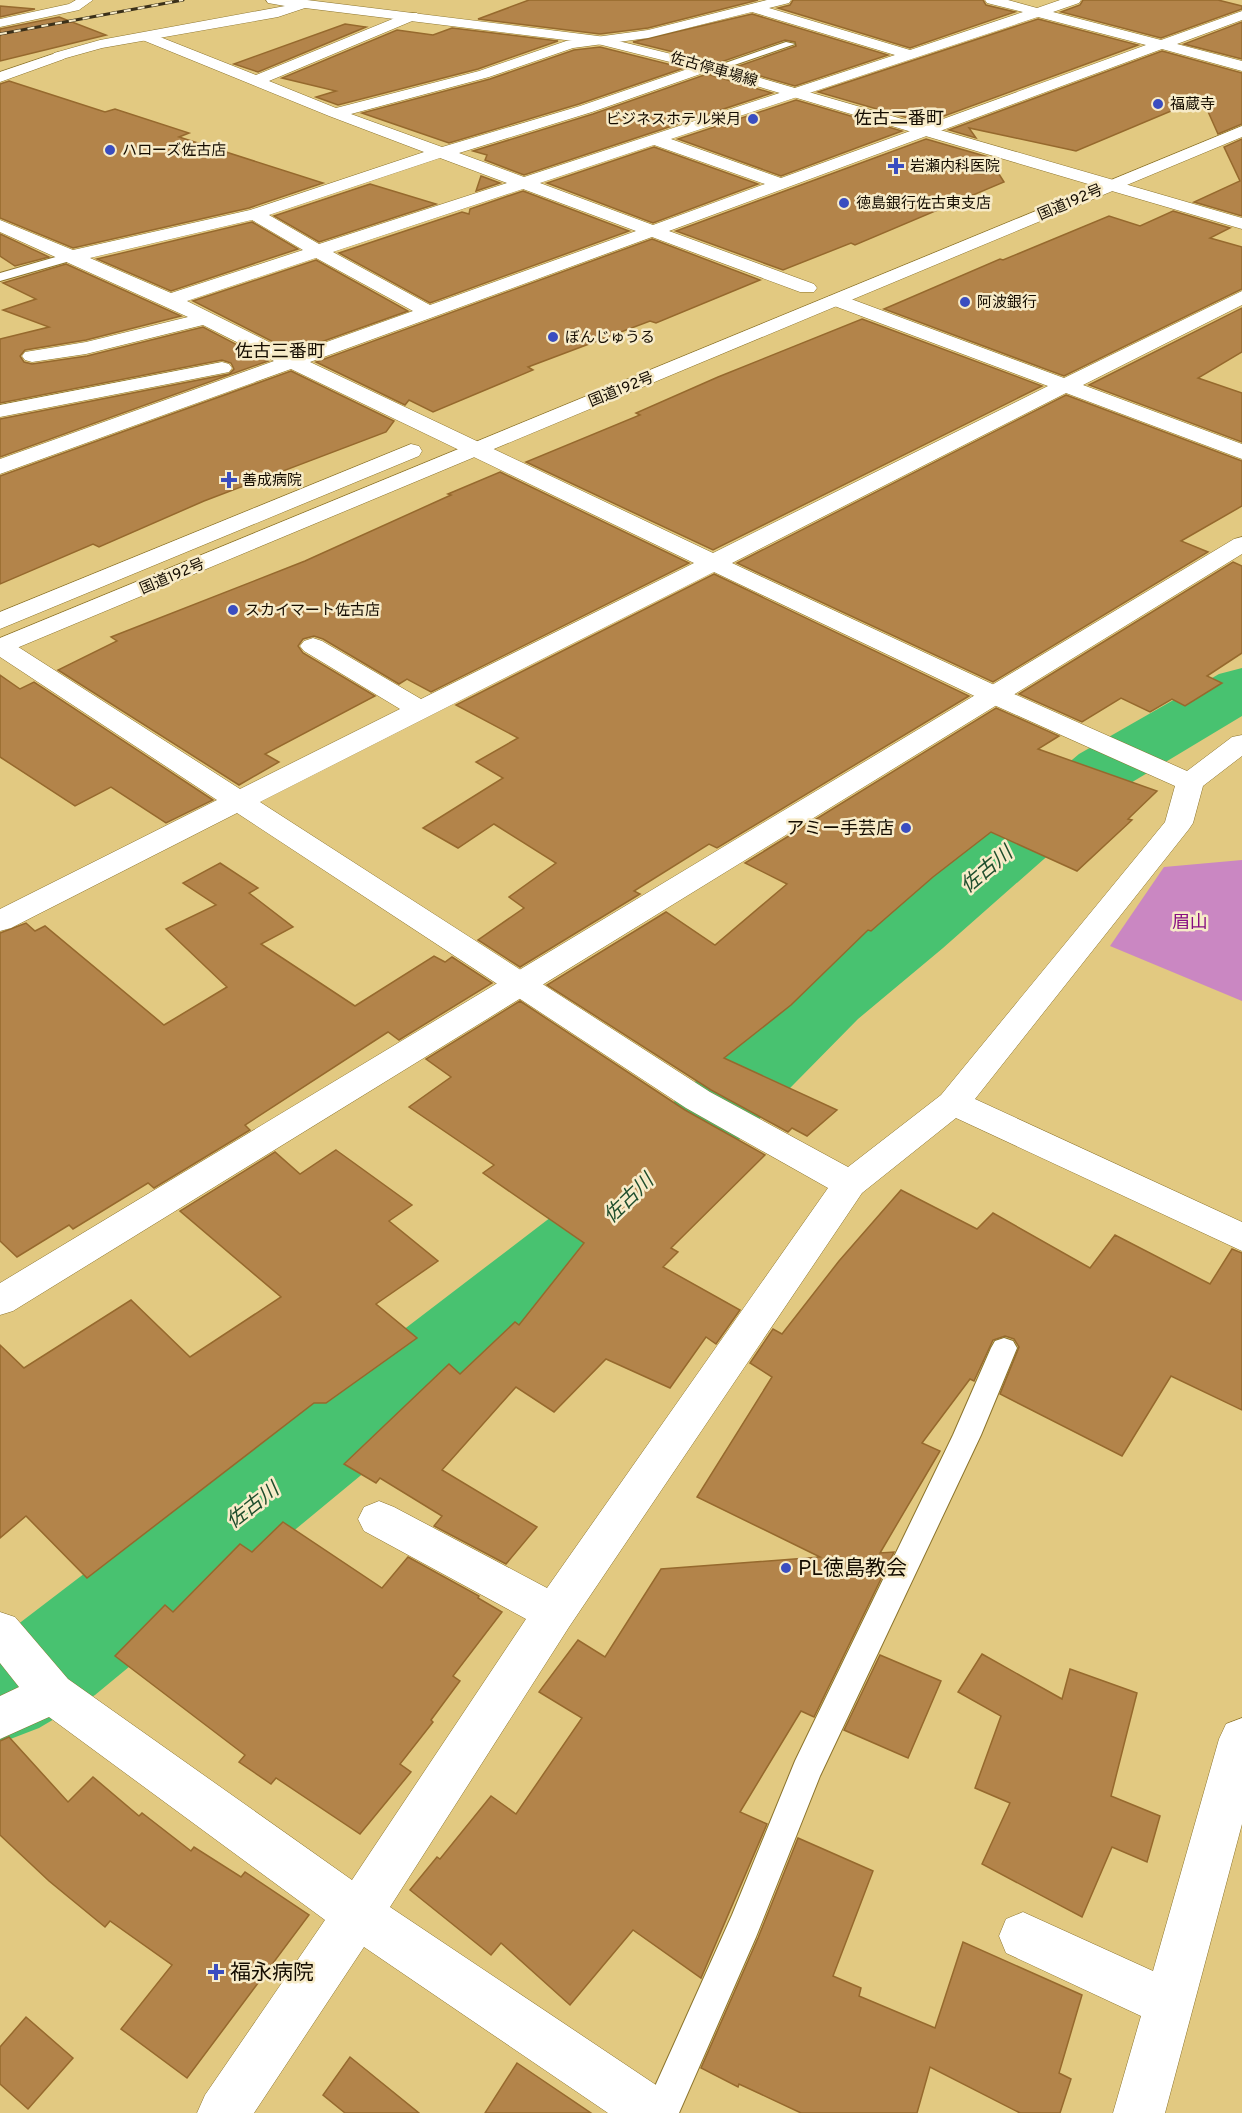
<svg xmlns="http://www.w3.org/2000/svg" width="1242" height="2113" viewBox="0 0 1242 2113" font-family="Overpass,'Noto Sans JP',sans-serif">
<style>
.green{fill:#ca87c2}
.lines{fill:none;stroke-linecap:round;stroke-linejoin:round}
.river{fill:#48c270;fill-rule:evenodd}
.building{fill:#b3844a;stroke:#96692d;stroke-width:1.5}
.lane-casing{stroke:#8b732b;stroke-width:2}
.street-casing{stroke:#8b732b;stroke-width:1}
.secondary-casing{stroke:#8b732b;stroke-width:1}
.highway-casing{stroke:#8b732b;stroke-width:1}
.lane{fill:#fff;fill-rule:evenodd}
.street{fill:#fff;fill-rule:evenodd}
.secondary{fill:#fff;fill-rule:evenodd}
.highway{fill:#fff;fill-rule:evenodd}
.rail-casing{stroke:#3b3019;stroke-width:3}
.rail{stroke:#f7ebc8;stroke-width:2;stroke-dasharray:7;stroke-linecap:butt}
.poi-dot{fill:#3a4dc0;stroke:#f7ebc8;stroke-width:2}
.labels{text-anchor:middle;stroke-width:5;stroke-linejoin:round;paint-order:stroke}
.far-street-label{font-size:15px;fill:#140c00;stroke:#f7ebc8}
.far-poi-label{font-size:15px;fill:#140c00;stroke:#f7ebc8;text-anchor:start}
.far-quarter-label{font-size:18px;fill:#140c00;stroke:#f7ebc8}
.poi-label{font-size:18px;fill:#140c00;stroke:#f7ebc8;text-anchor:end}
.park-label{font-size:18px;fill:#870c81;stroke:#f7ebc8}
.water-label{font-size:20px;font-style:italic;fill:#1f4e2d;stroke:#f7ebc8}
.near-poi-label{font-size:21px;fill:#140c00;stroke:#f7ebc8;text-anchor:start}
</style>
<rect width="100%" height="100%" fill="#e2c981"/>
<polygon class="green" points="1242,860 1242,1001 1110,946 1164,867"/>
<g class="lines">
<polygon class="river" points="1242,668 1242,716 1129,784 943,948 858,1019 619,1262 95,1695 39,1728 0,1743 0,1634 17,1625 555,1214 802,981 889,914 1079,754 1219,674"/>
</g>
<g class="building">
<polygon points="529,0 758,0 648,28 600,34 478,19"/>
<polygon points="793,0 983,0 986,5 1015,12 910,48 778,8 790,5"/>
<polygon points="1083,0 1218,0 1242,6 1242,9 1161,38 1061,12 1080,5"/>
<polygon points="0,6 35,9 0,17"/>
<polygon points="752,14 888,55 795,86 733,68 796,46 795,42 785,40 718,63 633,42"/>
<polygon points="59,17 106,35 0,61 0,29"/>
<polygon points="1038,19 1138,45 925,123 818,92"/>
<polygon points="1242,22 1242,59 1184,44"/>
<polygon points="345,24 366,27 258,72 234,64"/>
<polygon points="452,28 558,41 478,69 338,105 316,97 336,91 282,78 397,30 433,35"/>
<polygon points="600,47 684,68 579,104 449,143 362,113 490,79 574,50"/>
<polygon points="1162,51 1242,73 1242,124 1218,134 1202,98 1076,151 969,128 976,138 949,130"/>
<polygon points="707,74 772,93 524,175 485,160 487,155 473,151 593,114"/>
<polygon points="9,81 105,112 115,109 189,133 179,137 323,183 249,208 73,248 0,218 0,84"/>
<polygon points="796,100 902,131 781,176 678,139"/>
<polygon points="926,139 988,157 1004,182 855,245 851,243 783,270 676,231"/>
<polygon points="1242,139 1242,216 1194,202 1240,181 1224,147"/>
<polygon points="654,147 758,184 653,223 547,183"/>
<polygon points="481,176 500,183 476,191"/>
<polygon points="370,184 436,204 319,242 274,216"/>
<polygon points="523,191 629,231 430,303 339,253 462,212 469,214 470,209"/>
<polygon points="1173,211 1230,228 1210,238 1242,247 1242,289 1064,376 884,309 1000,259 1003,260 1109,216 1140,226"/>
<polygon points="252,222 298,249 171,291 97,259"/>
<polygon points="0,234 49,257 15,266 0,256"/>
<polygon points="652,239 760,280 656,323 650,321 528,367 533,370 433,412 409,400 405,405 316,362"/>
<polygon points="316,260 408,311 293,352 193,301"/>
<polygon points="66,264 181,316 86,340 25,350 20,356 24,362 32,364 87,356 203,327 268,361 0,457 0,419 229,374 234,369 231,363 222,360 0,403 0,339 49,327 3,310 36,299 3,283"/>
<polygon points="1242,308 1242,352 1198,378 1242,393 1242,442 1089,385"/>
<polygon points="862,319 1042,386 713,550 526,462 640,415 636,413 718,377"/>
<polygon points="291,371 394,421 386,432 204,501 99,547 93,544 0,584 0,476"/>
<polygon points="1066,395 1242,461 1242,506 1181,541 1208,552 993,682 737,563"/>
<polygon points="500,472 689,563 431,692 407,679 399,684 323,639 314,636 303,639 298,646 303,653 375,696 265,754 279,762 239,785 58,670 117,641 111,637 305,561 451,495 448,494"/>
<polygon points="1233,562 1242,566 1242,653 1207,676 1222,683 1185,706 1172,699 1150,712 1121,698 1082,722 1019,694"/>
<polygon points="714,574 969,696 717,848 709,844 634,891 640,894 520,967 478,940 524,908 509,897 556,863 494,824 458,848 423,828 503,778 476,762 518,738 456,705"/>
<polygon points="0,675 20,689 34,682 213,800 166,823 111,787 75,806 0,757"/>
<polygon points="996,708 1059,736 1038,749 1157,791 1128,819 1132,820 1077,871 991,832 933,877 871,931 868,930 791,1005 724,1058 837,1110 807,1136 792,1128 788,1132 711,1090 547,985 666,912 715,945 787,884 745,863"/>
<polygon points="220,863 258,888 249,893 293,927 261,944 355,1006 434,956 445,962 452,957 492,983 399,1040 388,1032 245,1125 250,1130 154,1188 148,1183 73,1229 69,1225 17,1257 0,1241 0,933 26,923 35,931 45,926 164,1025 227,987 166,929 216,905 183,883"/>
<polygon points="520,1001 685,1110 765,1155 671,1248 678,1252 663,1267 740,1310 716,1344 706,1337 670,1388 606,1359 554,1412 516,1387 442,1470 537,1527 506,1564 434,1526 442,1516 380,1478 376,1483 344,1464 449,1364 460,1374 515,1322 519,1325 584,1243 483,1173 494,1165 409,1107 451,1077 426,1059"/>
<polygon points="336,1150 412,1205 389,1221 438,1261 376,1304 417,1338 326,1403 314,1403 87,1578 26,1516 0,1538 0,1345 24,1368 131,1300 190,1357 281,1297 180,1211 275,1152 300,1174"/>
<polygon points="901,1190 977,1229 993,1213 1090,1268 1115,1235 1210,1284 1232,1249 1242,1253 1242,1410 1171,1376 1122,1456 1000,1394 1019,1347 1014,1339 1005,1336 993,1340 974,1381 970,1379 922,1443 940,1451 880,1553 894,1552 814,1717 801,1711 740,1812 767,1824 701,1978 633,1930 570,2005 501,1943 491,1955 410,1890 437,1857 440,1859 491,1796 516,1814 582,1718 539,1692 578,1640 605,1657 661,1569 820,1557 697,1497 772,1377 750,1363 773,1329 782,1334 839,1261"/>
<polygon points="283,1522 382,1588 408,1557 479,1596 478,1598 502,1612 453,1676 460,1681 431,1720 433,1722 400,1764 411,1772 360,1834 276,1778 271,1784 239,1762 245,1755 115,1656 165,1605 173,1612 240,1544 252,1552"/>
<polygon points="982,1654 1062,1699 1070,1669 1137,1693 1111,1796 1160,1816 1147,1862 1112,1847 1082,1917 982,1864 1010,1803 975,1788 1001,1716 958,1692"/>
<polygon points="880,1655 941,1681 908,1758 844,1730"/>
<polygon points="9,1737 68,1802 93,1777 139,1816 142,1813 191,1851 194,1847 241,1877 245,1872 309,1915 187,2078 121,2029 172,1965 110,1921 105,1927 49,1881 0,1835 0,1741"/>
<polygon points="798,1838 873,1871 833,1976 861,1988 859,1996 935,2028 963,1942 1082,1995 1059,2073 1071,2079 1060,2113 1020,2113 930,2067 917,2113 801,2113 739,2084 738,2087 701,2068 758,1938"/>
<polygon points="26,2017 73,2058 28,2109 0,2084 0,2047"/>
<polygon points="350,2057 419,2113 345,2113 323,2095"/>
<polygon points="517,2063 591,2113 485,2113"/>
</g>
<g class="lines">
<g class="lane-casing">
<g id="lane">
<polygon points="786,42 795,44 717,71 708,69"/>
<polygon points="73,252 77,253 79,256 77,259 0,281 0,273"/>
<polygon points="1004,1338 1013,1341 1017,1348 981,1435 820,1776 756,1937 679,2113 643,2113 732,1915 795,1761 953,1435 991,1348 995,1341"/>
</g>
</g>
<g class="street-casing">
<g id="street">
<path d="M767,0H791L789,3L769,8L910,50L1023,12L987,3L985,0H1008L1037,8L1060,0H1081L1079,3L1053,12L1161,40L1242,11V20L1177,44L1242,61V71L1162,49L669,231L814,284L817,288L814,292H800L652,237L310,362L713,553L1048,386L829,304L826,300L829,296H843L1064,378L1242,291V305L1083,385L1242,444V459L1066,393L732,563L1003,689L1187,771L1232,737L1242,735V756L1203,786L1193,823L1189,829L975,1099L1242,1222V1251L956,1118L862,1193L569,1627L390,1907L671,2095L679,2113H608L364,1947L254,2113H197L205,2095L325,1920L49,1717L0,1739V1696L19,1687L0,1663V1612L15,1617L68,1679L352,1880L526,1619L364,1531L358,1519L364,1507L379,1501L394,1507L547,1588L828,1188L686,1108L237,813L11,928L0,931V909L217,800L0,657V638L9,641L240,789L400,709L304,651L300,646L304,641L313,638L322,641L421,699L694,563L291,369L0,474V459L274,361L203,325L86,354L32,362L25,360L22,356L25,352L86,342L188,317L0,232V220L73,250L250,210L424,152L329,116L140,39L138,36L140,33H150L256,75L407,13H417L419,16L417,19L269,81L336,108L479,71L566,41L648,30ZM752,12L895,55L524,177L459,153L592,112L712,70L715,67L707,62L702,64L580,106L442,147L351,114L489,77L573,48L648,38ZM1038,17L1146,45L781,178L671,139ZM654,145L765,184L653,225L540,183ZM440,158L507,183L319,244L269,215ZM523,189L636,231L430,305L333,252ZM252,220L303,250L171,293L90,258ZM316,258L413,311L293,354L187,301ZM714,572L985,701L1175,786L1165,822L941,1095L848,1167L710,1092L260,802Z"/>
<polygon points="59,52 66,56 64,59 0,82 0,72"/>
<polygon points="1111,180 1242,218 1242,229 1105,189 1102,185 1105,181"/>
<polygon points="222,362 229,364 232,368 229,372 0,417 0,405"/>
<polygon points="1242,1718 1242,1824 1165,2113 1113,2113 1141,2016 1006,1953 999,1936 1006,1919 1023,1912 1153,1971 1219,1739 1226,1724"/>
</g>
</g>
<g class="secondary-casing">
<g id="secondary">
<polygon points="76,0 93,0 79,10 0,27 0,19 69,4"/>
<polygon points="266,0 307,0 598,36 712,64 1117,181 1120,185 1117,189 1105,189 702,70 598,44 305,8 278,17 102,48 59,60 52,56 54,53 100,40 285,6 268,3"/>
<polygon points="1242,537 1242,554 13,1311 0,1315 0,1283 1234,539"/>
</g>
</g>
<g class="highway-casing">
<g id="highway">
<polygon points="1242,126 1242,137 0,655 0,638"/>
<polygon points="411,444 419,446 422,451 419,456 0,629 0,612"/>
</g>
</g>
<use href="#lane" class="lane"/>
<use href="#street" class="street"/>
<use href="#secondary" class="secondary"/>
<use href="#highway" class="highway"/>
<g class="rail-casing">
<polyline id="rail" points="0,34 183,0"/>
</g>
<use href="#rail" class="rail"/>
</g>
<g class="poi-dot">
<circle cx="1158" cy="104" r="6"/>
<circle cx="753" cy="119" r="6"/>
<circle cx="110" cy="150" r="6"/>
<path d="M893 157h6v6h6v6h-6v6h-6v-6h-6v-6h6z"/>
<circle cx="844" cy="203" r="6"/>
<circle cx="965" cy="302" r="6"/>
<circle cx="553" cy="337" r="6"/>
<path d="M226 471h6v6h6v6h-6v6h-6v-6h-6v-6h6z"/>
<circle cx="233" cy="610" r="6"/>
<circle cx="906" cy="828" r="6"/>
<circle cx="786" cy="1568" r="6"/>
<path d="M213 1963h6v6h6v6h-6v6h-6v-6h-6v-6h6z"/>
</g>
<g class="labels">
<g class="far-street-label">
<text transform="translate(714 69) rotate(16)" y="5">佐古停車場線</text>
<text transform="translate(1070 202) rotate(-23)" y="5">国道192号</text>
<text transform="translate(621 389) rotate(-22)" y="5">国道192号</text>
<text transform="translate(172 576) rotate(-23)" y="5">国道192号</text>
</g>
<g class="far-poi-label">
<text x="1170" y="109">福蔵寺</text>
<text x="741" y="124" text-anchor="end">ビジネスホテル栄月</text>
<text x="122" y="155">ハローズ佐古店</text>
<text x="910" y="171">岩瀬内科医院</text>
<text x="856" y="208">徳島銀行佐古東支店</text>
<text x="977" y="307">阿波銀行</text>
<text x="565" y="342">ぼんじゅうる</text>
<text x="242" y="485">善成病院</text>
<text x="245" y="615">スカイマート佐古店</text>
</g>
<g class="far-quarter-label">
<text x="899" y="124">佐古二番町</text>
<text x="280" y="357">佐古三番町</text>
</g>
<g class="poi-label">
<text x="894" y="834">アミー手芸店</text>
</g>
<g class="park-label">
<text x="1190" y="928">眉山</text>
</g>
<g class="water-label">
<text transform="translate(986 869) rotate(-40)" y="7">佐古川</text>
<text transform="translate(628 1198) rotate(-44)" y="7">佐古川</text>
<text transform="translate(252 1505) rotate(-38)" y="7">佐古川</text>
</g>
<g class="near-poi-label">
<text x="798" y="1575">PL徳島教会</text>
<text x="230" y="1979">福永病院</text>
</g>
</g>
</svg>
